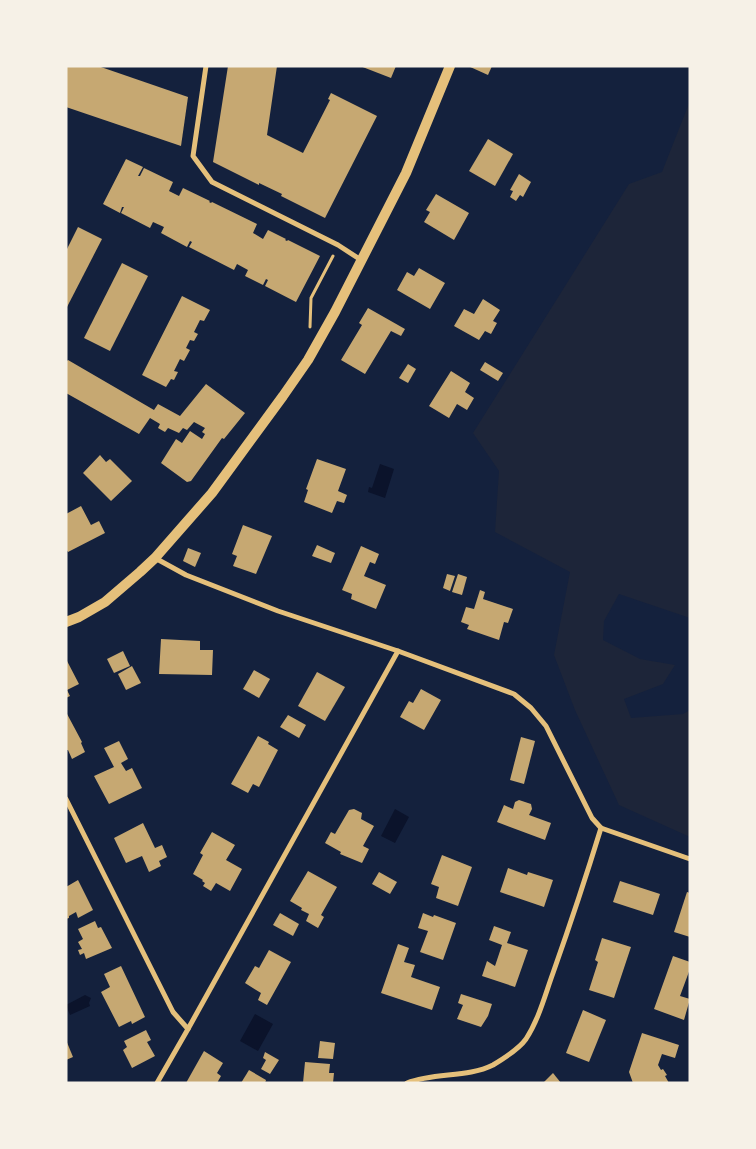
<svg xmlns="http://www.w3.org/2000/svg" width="756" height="1149" viewBox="0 0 756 1149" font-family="'PT Sans Narrow',sans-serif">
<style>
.green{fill:#1d2539}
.water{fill:#0b132b}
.building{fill:#c6a872}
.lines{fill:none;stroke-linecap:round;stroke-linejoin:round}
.path{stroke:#e5c07b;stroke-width:3}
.minor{stroke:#e5c07b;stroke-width:5}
.secondary{stroke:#e5c07b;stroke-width:10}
</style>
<rect width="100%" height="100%" fill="#14213d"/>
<polygon class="green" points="690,101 690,618 619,594 604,621 603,640 640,659 675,665 663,684 624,699 631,718 683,714 690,710 690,837 619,805 575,710 554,655 570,572 495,532 499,471 473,433 629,184 662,172"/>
<g class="water">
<polygon points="380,464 394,469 385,498 368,492 369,487 372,488"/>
<polygon points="395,809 409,817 395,843 381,836"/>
<polygon points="85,995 91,998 89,1003 90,1006 70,1015 66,1005"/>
<polygon points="255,1014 273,1024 258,1051 240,1041"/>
</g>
<g class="building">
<polygon points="66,66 98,66 188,97 181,146 66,107"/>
<polygon points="228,66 277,66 267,135 303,153 330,100 328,99 331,93 377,116 325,218 281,196 282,194 259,183 259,185 213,162"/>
<polygon points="360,66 396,66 391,78"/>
<polygon points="468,66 492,66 488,75"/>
<polygon points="488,139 513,154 495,186 469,171"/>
<polygon points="126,159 143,167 138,176 140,176 144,168 173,182 169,191 179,196 183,188 210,201 209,202 211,203 212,202 257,224 253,233 263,239 268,230 286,239 285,240 287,241 288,240 320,256 296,302 265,286 268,280 266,279 263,285 245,276 248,270 237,264 234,270 189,247 192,242 190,241 187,247 161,233 164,227 153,222 150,228 121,213 124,207 122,207 120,213 103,204"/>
<polygon points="519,174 531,182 523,197 520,195 516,201 510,197 513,191 510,190"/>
<polygon points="436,194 469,213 454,240 424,222 430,212 426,210"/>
<polygon points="78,227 102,239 66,309 66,251"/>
<polygon points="122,263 148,276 110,351 84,338"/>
<polygon points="419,268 445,283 430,309 397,290 407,272 414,276"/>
<polygon points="182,296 210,310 204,321 200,320 194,332 198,334 194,341 190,340 186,348 190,350 184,361 180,359 174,371 178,372 174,380 171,379 166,387 142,375"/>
<polygon points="483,299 500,310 493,321 497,323 491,334 485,331 479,340 454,326 464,309 474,314"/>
<polygon points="368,308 405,329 401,336 391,331 365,374 341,360 362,325 359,323"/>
<polygon points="68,360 154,410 158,404 180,416 206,384 245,413 224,439 222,438 191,481 187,482 161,463 176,439 182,443 190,431 202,439 205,434 202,432 205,428 194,422 187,430 183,428 179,433 168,428 165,432 158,428 160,424 150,418 139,434 66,393 66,362"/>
<polygon points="485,362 503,373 498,381 480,370"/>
<polygon points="408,364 416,369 408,383 399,378"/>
<polygon points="451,371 470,383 465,392 474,398 467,410 457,404 449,418 429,406"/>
<polygon points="100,455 106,462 110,459 132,481 111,501 83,473"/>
<polygon points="317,459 346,469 338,491 347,495 344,503 337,501 332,513 304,502 308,490 306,489"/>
<polygon points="81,506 91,525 99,521 105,533 68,552 66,549 66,514"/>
<polygon points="243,525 272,536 256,574 233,566 237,556 232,554"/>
<polygon points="317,545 335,553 331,563 312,556"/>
<polygon points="361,546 379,554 375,564 370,562 364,576 386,585 376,609 351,599 352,594 342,590"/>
<polygon points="188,548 201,553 195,567 183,561"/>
<polygon points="447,574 455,576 450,591 443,588"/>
<polygon points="458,574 467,577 462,595 452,592"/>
<polygon points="480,590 485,592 483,599 513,609 508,623 504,622 499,640 467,629 469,625 461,622 466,607 474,609"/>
<polygon points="161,639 200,641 200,650 213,650 212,675 159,674"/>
<polygon points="123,651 130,666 114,673 107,659"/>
<polygon points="66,659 79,684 67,690 70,696 66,698"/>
<polygon points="132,666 141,683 126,690 118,674"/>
<polygon points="254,670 270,679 259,698 243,689"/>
<polygon points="317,672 345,687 325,721 298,706"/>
<polygon points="421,689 441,700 424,730 400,717 409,701 413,703"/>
<polygon points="66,712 82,742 81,743 85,752 72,759 68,750 66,750"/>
<polygon points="288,715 306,725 299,738 280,727"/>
<polygon points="258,736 269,742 268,744 278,750 259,787 253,784 248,793 231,784"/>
<polygon points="521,737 535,741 524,784 510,780"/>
<polygon points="119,741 128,759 121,763 126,771 132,768 142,788 109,804 94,776 114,767 104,748"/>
<polygon points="519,800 531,804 532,809 529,815 551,823 545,840 497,822 504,805 513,809 515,802"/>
<polygon points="354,809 362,813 361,819 374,826 363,846 369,849 362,863 340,854 341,852 325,843 331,832 335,834 349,810"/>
<polygon points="143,823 155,848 162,845 167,857 159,861 161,866 149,872 142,856 126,863 114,838"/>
<polygon points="212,832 235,845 226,860 242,869 230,891 216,883 211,891 203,886 205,883 202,881 203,880 193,874 203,855 200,853"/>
<polygon points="442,855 472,867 458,906 436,898 439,887 431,884"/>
<polygon points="508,868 527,875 528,872 553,880 544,907 500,892"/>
<polygon points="308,871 337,887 321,915 324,917 318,928 306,921 309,914 301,910 302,908 290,901"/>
<polygon points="379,872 397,882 390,894 372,884"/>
<polygon points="78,880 93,910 78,918 76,912 69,916 69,918 66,919 66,887"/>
<polygon points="620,881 660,894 653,915 613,902"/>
<polygon points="687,892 690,893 690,937 674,932"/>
<polygon points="280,913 299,924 293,936 273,925"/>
<polygon points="423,913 433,917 434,915 456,923 443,960 420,952 428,931 418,928"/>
<polygon points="95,921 98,928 101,927 112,948 86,959 84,953 80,955 78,950 82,949 78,942 83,939 78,929"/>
<polygon points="494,926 511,932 507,943 528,950 515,987 482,976 487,961 495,966 502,945 489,940"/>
<polygon points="602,938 631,947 614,998 589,990 598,962 595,960"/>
<polygon points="398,944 409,948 404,962 415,965 411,977 440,987 432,1010 381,993"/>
<polygon points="269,950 291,962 267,1005 258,1000 261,993 245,983 255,966 259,968"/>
<polygon points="673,956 690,962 690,969 680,996 690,999 684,1020 654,1009"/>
<polygon points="121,966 145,1017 132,1024 131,1021 119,1027 101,992 110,987 104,974"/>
<polygon points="461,994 492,1004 488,1016 481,1027 457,1019 463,1005 458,1003"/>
<polygon points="583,1010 606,1020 589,1062 566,1053"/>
<polygon points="146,1030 151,1040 147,1042 155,1056 132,1068 123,1050 127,1047 124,1041"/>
<polygon points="642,1033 679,1045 675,1058 662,1054 658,1065 661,1070 663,1069 667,1075 665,1076 669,1083 633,1083 629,1072"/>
<polygon points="66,1040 73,1057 66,1060"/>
<polygon points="320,1041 335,1043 333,1059 318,1058"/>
<polygon points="204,1051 223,1063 217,1073 221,1076 217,1083 186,1083"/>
<polygon points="265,1052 279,1060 270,1074 261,1069 266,1060 263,1058"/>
<polygon points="305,1062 330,1064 329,1073 334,1073 333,1083 303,1083"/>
<polygon points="249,1070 266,1080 265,1083 241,1083"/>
<polygon points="553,1073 561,1083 543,1083"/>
</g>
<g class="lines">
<polyline class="path" points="310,327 311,298 333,256"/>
<g class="minor">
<polyline points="206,66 193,156 212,182 338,245 361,260"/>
<polyline points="155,558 186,575 278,611 398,651 514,694 531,708 546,726 592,818 601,828 690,859"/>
<polyline points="66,799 173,1012 188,1029 398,651"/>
<polyline points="157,1083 188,1029"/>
<path d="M407,1083C435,1072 467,1078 493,1065C503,1059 519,1049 526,1039C539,1019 545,995 553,973C570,925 586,877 601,828"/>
</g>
<polyline class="secondary" points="66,622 79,617 105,602 140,572 155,558 212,493 283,396 308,360 335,312 406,173 450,66"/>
</g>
<rect width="756" height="1149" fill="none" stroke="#f6f1e7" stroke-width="135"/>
</svg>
